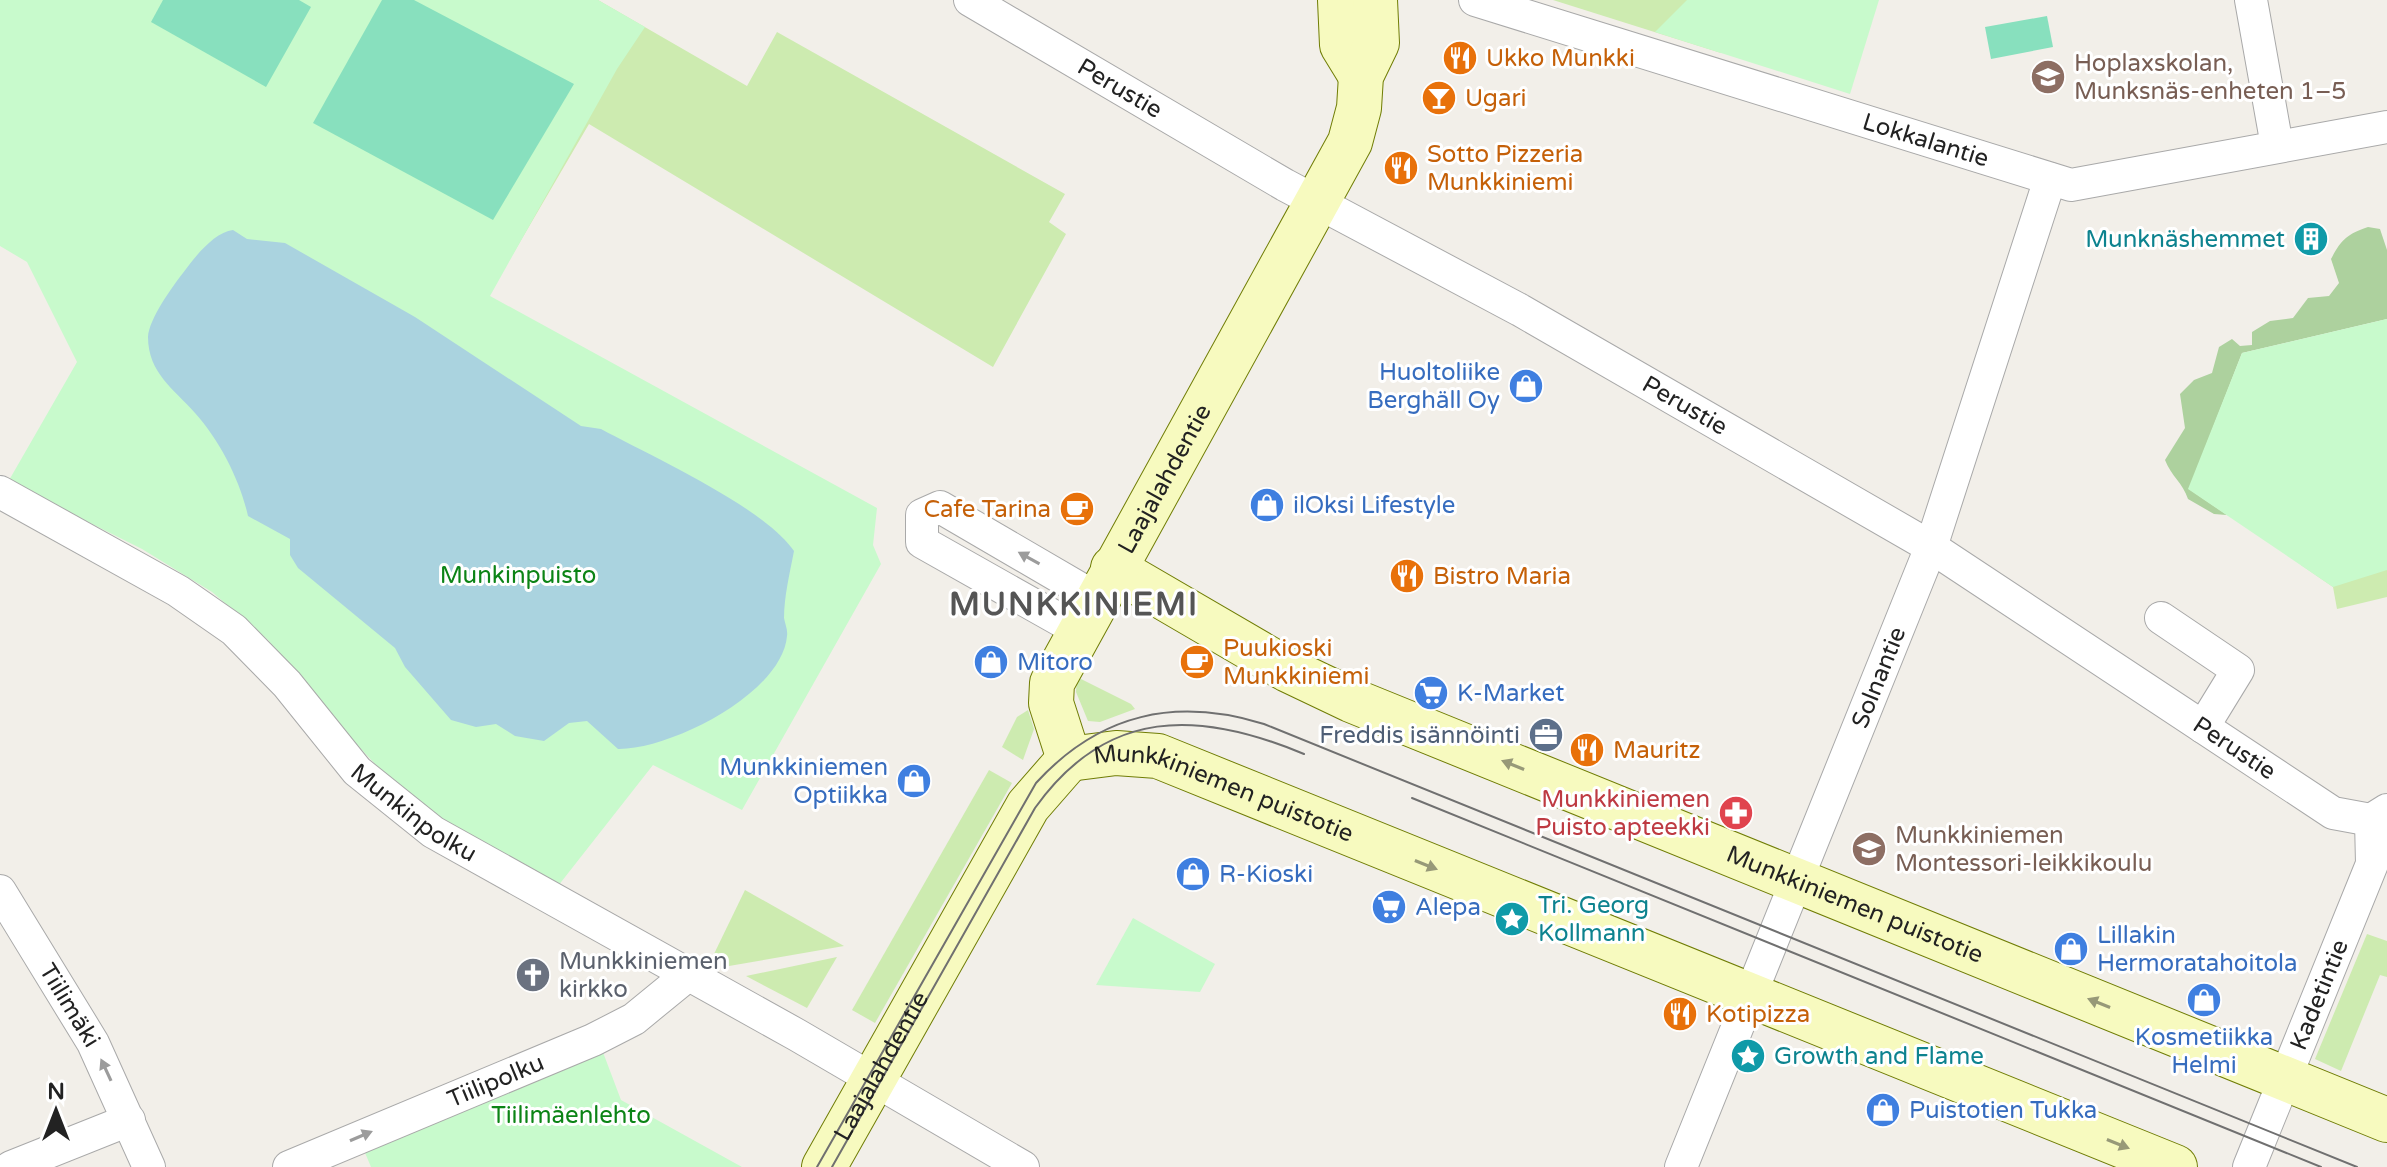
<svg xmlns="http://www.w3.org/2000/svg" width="2387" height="1167" viewBox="0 0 2387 1167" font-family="'Varela Round',sans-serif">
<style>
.grass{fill:#cdebb0}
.forest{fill:#add19e}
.park{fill:#c8facc}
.pitch{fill:#88e0be}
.water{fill:#aad3df}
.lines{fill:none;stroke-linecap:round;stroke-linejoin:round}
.street-casing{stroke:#a9a9a9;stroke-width:34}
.secondary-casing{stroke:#707d05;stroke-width:46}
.street{stroke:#fff;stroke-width:32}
.secondary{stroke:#f7fabf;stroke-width:44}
.tram{stroke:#707070;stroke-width:2}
.oneway{fill:#9c9c9c}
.oneway2{fill:#979978}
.labels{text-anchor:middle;stroke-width:6;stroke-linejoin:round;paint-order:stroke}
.food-label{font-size:24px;fill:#c56008;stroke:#fff;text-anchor:start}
.education-label{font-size:24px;fill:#785e54;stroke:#fff;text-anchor:start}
.street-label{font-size:24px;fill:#222;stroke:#fff}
.culture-label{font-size:24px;fill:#0d838f;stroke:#fff;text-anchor:start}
.shop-label{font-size:24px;fill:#366cbe;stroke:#fff;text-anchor:start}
.park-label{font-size:24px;fill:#0c8416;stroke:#fff}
.service-label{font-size:24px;fill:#4e5e75;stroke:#fff;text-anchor:end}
.health-label{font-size:24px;fill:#be3a42;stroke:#fff;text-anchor:end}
.worship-label{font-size:24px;fill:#5b616d;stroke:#fff;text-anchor:start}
.district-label{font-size:32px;font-weight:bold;letter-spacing:2px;fill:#555;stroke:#fff}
</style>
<rect width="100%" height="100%" fill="#f2efe9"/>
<g class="grass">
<polygon points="575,0 598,0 747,86 777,32 1065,194 1049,222 1066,234 993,367 589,124 510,259"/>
<polygon points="1553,0 1687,0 1707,19 1721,53"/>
<polygon points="2387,562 2387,597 2337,609 2333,587 2301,565"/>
<polygon points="1077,677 1131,704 1135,709 1100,722 1088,721 1076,692"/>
<polygon points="1028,710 1034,729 1023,760 1002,747 1017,717"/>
<polygon points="989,770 1012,783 875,1023 852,1010"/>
<polygon points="745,890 844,946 729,966 713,956"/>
<polygon points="2367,934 2387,941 2387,977 2380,975 2341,1071 2315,1059"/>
<polygon points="837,957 807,1008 746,976"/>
</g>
<path class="forest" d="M2368,227L2380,229L2387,250V319L2242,353L2189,489L2227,515L2214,514L2188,499C2183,483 2171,476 2165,460L2185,428L2180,394L2194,380L2212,373L2219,347L2232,339L2240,346L2252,345V332L2270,321L2293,318L2308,298L2329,296L2339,283L2331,259C2341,240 2347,234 2368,227Z"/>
<g class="park">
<polygon points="0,0 598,0 645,27 617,69 490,296 877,508 873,545 881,564 742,810 653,765 558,886 410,801 326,712 268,640 212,592 142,549 8,482 77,362 27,262 0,246"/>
<polygon points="1687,0 1879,0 1850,94 1655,32"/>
<polygon points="2387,319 2387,570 2333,587 2188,489 2242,353"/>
<polygon points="1133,918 1215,964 1200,992 1096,985"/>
<polygon points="601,1047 621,1100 742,1167 371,1167 363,1148"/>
</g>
<g class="pitch">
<polygon points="163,0 299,0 311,7 266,87 151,22"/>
<polygon points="382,0 414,0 574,84 493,220 313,123"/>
<polygon points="2047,16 2053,47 1991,59 1985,27"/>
</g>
<path class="water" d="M233,230L247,239L285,243L415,317L581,426L601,429C651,456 764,507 794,551C790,572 784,596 784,618C785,624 788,630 787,636C782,694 669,750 618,749L587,721L569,723L544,741L515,736L496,724L476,727L451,720L405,667L395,648L298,568L290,555V539L248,516C240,480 220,441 195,413C174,389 148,373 148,337C149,319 172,287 183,273C194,258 214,232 233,230Z"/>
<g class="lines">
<g class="street-casing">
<g id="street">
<path id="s1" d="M970,0L1285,185L1520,310L1931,547L2333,813L2371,820L2387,810"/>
<path id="s2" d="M1475,0L2071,185L2387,127"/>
<polyline points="2251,0 2277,146"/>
<path id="s3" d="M0,492L178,591L234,630L287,684L357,771L433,832L797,1035L1023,1167"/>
<polyline points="2161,618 2238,670 2203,727"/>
<polyline points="1078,630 922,542 922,515 940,507 1096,598"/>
<path id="s4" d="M0,891L93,1043L149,1167"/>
<polyline points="11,1167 129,1120"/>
<path id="s5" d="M289,1167L593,1040L634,1019L689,974"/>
<path id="s6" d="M1681,1167L1931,547L2050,179"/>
<path id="s7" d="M2249,1167L2372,864L2371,820"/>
</g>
</g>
<g class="secondary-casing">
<g id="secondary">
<polyline points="1340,0 1342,45 1361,76"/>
<path id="s8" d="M1113,568L1288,670L1351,700L2387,1120"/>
<path id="s9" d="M1069,759L1116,753L1158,756L2175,1167"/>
<path id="s10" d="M1069,759L1051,703L1052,683L1350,142L1359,108L1361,76L1377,43L1375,0"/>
<path id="s11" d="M824,1167L1028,806L1069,759"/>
</g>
</g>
<use href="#street" class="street"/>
<use href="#secondary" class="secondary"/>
<g class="tram">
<polyline points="1412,798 2321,1167"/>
<path d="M817,1167L1036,783C1100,713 1176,697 1264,724L2357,1167"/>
<path d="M832,1167L1035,808C1107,707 1199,710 1304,754"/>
</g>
</g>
<defs><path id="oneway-solid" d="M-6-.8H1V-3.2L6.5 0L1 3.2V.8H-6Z" transform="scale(2)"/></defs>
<g class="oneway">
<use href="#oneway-solid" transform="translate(1029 558) rotate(-151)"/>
<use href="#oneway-solid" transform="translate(106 1070) rotate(-115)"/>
<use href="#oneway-solid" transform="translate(361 1136) rotate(-23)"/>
</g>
<g class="oneway2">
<use href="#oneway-solid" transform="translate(1513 765) rotate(-158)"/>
<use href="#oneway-solid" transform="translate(1426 865) rotate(22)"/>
<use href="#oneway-solid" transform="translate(2099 1003) rotate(-158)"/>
<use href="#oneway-solid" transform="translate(2118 1144) rotate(22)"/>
</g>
<defs>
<g id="restaurant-disc" transform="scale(1.8)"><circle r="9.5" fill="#e8710a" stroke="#fff"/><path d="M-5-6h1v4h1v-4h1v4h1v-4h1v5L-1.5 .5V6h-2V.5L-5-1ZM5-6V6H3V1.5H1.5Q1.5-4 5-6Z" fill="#fff"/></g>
<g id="school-disc" transform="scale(1.8)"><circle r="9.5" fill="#8d6e63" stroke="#fff"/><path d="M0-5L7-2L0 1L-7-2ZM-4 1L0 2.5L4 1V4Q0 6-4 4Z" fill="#fff"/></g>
<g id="bar-disc" transform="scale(1.8)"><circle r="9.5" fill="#e8710a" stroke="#fff"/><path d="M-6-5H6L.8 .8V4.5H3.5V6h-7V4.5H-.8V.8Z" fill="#fff"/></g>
<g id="building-disc" transform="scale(1.8)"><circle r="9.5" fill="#0f9aa8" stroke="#fff"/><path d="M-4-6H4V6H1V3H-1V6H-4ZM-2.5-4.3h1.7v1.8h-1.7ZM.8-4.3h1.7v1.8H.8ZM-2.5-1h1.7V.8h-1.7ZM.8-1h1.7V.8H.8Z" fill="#fff"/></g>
<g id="shop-disc" transform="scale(1.8)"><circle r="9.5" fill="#3f7fe0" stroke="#fff"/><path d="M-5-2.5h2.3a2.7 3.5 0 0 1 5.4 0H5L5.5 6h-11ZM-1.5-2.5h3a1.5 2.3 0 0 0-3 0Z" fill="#fff"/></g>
<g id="cafe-disc" transform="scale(1.8)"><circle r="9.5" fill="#e8710a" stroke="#fff"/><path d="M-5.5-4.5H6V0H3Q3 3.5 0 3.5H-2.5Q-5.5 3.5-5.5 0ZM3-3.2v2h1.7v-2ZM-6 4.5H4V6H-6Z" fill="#fff"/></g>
<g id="supermarket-disc" transform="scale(1.8)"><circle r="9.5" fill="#3f7fe0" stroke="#fff"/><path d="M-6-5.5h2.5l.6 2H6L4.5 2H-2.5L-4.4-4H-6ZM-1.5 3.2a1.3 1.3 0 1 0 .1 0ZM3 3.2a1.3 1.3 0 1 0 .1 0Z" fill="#fff"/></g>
<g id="office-disc" transform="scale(1.8)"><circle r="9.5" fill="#5c6f8a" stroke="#fff"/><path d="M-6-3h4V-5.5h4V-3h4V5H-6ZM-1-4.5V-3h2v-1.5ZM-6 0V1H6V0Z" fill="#fff"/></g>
<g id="pharmacy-disc" transform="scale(1.8)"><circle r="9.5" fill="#e0444e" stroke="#fff"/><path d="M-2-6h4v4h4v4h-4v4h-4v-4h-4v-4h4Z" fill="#fff"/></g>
<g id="sight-disc" transform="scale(1.8)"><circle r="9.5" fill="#0f9aa8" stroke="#fff"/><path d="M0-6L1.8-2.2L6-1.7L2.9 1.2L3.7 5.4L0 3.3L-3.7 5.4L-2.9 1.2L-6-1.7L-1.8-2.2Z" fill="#fff"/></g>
<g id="church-disc" transform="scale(1.8)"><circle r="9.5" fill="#6b7280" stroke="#fff"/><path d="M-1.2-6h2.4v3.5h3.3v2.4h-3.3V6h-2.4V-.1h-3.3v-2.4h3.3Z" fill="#fff"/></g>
</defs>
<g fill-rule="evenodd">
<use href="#restaurant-disc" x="1460" y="58"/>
<use href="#school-disc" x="2048" y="77"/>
<use href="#bar-disc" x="1439" y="98"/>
<use href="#restaurant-disc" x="1401" y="168"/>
<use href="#building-disc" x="2311" y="239"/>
<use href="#shop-disc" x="1526" y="386"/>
<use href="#shop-disc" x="1267" y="505"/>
<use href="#cafe-disc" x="1077" y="509"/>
<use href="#restaurant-disc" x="1407" y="576"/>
<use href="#shop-disc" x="991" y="662"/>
<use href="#cafe-disc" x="1197" y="662"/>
<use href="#supermarket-disc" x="1431" y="693"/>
<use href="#office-disc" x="1546" y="735"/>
<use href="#restaurant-disc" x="1587" y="750"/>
<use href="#shop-disc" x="914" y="781"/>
<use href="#pharmacy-disc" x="1736" y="813"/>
<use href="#school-disc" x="1869" y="849"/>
<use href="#shop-disc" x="1193" y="874"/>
<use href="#supermarket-disc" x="1389" y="907"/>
<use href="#sight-disc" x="1512" y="919"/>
<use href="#shop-disc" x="2071" y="949"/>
<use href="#church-disc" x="533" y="975"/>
<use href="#shop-disc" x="2204" y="1000"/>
<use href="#restaurant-disc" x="1680" y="1014"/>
<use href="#sight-disc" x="1748" y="1056"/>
<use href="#shop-disc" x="1883" y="1110"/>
</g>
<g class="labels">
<g class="food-label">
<text x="1486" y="66">Ukko Munkki</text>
<text x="1465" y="106">Ugari</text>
<text x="1427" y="162">Sotto Pizzeria<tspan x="1427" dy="28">Munkkiniemi</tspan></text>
<text x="1051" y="517" text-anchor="end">Cafe Tarina</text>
<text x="1433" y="584">Bistro Maria</text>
<text x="1223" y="656">Puukioski<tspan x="1223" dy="28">Munkkiniemi</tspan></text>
<text x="1613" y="758">Mauritz</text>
<text x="1706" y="1022">Kotipizza</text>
</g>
<g class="education-label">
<text x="2074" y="71">Hoplaxskolan,<tspan x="2074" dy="28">Munksnäs-enheten 1–5</tspan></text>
<text x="1895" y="843">Munkkiniemen<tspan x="1895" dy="28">Montessori-leikkikoulu</tspan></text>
</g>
<g class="street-label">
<text dy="8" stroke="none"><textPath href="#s1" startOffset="174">Perustie</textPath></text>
<text dy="8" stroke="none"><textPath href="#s2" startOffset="472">Lokkalantie</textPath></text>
<text dy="8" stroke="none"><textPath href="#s1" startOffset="822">Perustie</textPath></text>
<text dy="8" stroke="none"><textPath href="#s10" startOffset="312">Laajalahdentie</textPath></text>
<text dy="8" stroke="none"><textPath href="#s6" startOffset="528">Solnantie</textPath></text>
<text dy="8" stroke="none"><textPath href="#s1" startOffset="1470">Perustie</textPath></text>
<text dy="8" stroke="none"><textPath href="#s9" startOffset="162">Munkkiniemen puistotie</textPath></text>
<text dy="8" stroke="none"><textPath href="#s3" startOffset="530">Munkinpolku</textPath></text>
<text dy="8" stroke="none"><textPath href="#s8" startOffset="816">Munkkiniemen puistotie</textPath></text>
<text dy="8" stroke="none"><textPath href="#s7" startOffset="186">Kadetintie</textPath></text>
<text dy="8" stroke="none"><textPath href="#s4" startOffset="134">Tiilimäki</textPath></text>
<text dy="8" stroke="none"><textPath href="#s11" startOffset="116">Laajalahdentie</textPath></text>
<text dy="8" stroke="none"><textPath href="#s5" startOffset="224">Tiilipolku</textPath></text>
</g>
<g class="culture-label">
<text x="2285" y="247" text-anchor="end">Munknäshemmet</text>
<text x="1538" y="913">Tri. Georg<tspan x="1538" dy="28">Kollmann</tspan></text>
<text x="1774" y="1064">Growth and Flame</text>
</g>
<g class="shop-label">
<text x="1500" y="380" text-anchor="end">Huoltoliike<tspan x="1500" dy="28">Berghäll Oy</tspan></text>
<text x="1293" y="513">ilOksi Lifestyle</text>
<text x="1017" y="670">Mitoro</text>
<text x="1457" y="701">K-Market</text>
<text x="888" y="775" text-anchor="end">Munkkiniemen<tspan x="888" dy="28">Optiikka</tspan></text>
<text x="1219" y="882">R-Kioski</text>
<text x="1415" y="915">Alepa</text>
<text x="2097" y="943">Lillakin<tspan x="2097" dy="28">Hermoratahoitola</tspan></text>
<text x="2204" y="1045" text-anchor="middle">Kosmetiikka<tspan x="2204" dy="28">Helmi</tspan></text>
<text x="1909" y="1118">Puistotien Tukka</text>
</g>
<g class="park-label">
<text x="518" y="583">Munkinpuisto</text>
<text x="571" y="1123">Tiilimäenlehto</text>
</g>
<g class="service-label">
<text x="1520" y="743">Freddis isännöinti</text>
</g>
<g class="health-label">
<text x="1710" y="807">Munkkiniemen<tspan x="1710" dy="28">Puisto apteekki</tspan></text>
</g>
<g class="worship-label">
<text x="559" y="969">Munkkiniemen<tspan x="559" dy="28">kirkko</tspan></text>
</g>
<g class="district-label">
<text x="1074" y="615">MUNKKINIEMI</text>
</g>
</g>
<g transform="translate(56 1111)" stroke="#ffffff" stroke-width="6" paint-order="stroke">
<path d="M0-6L14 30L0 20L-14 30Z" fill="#222222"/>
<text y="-12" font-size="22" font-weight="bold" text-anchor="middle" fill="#222222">N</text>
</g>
</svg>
